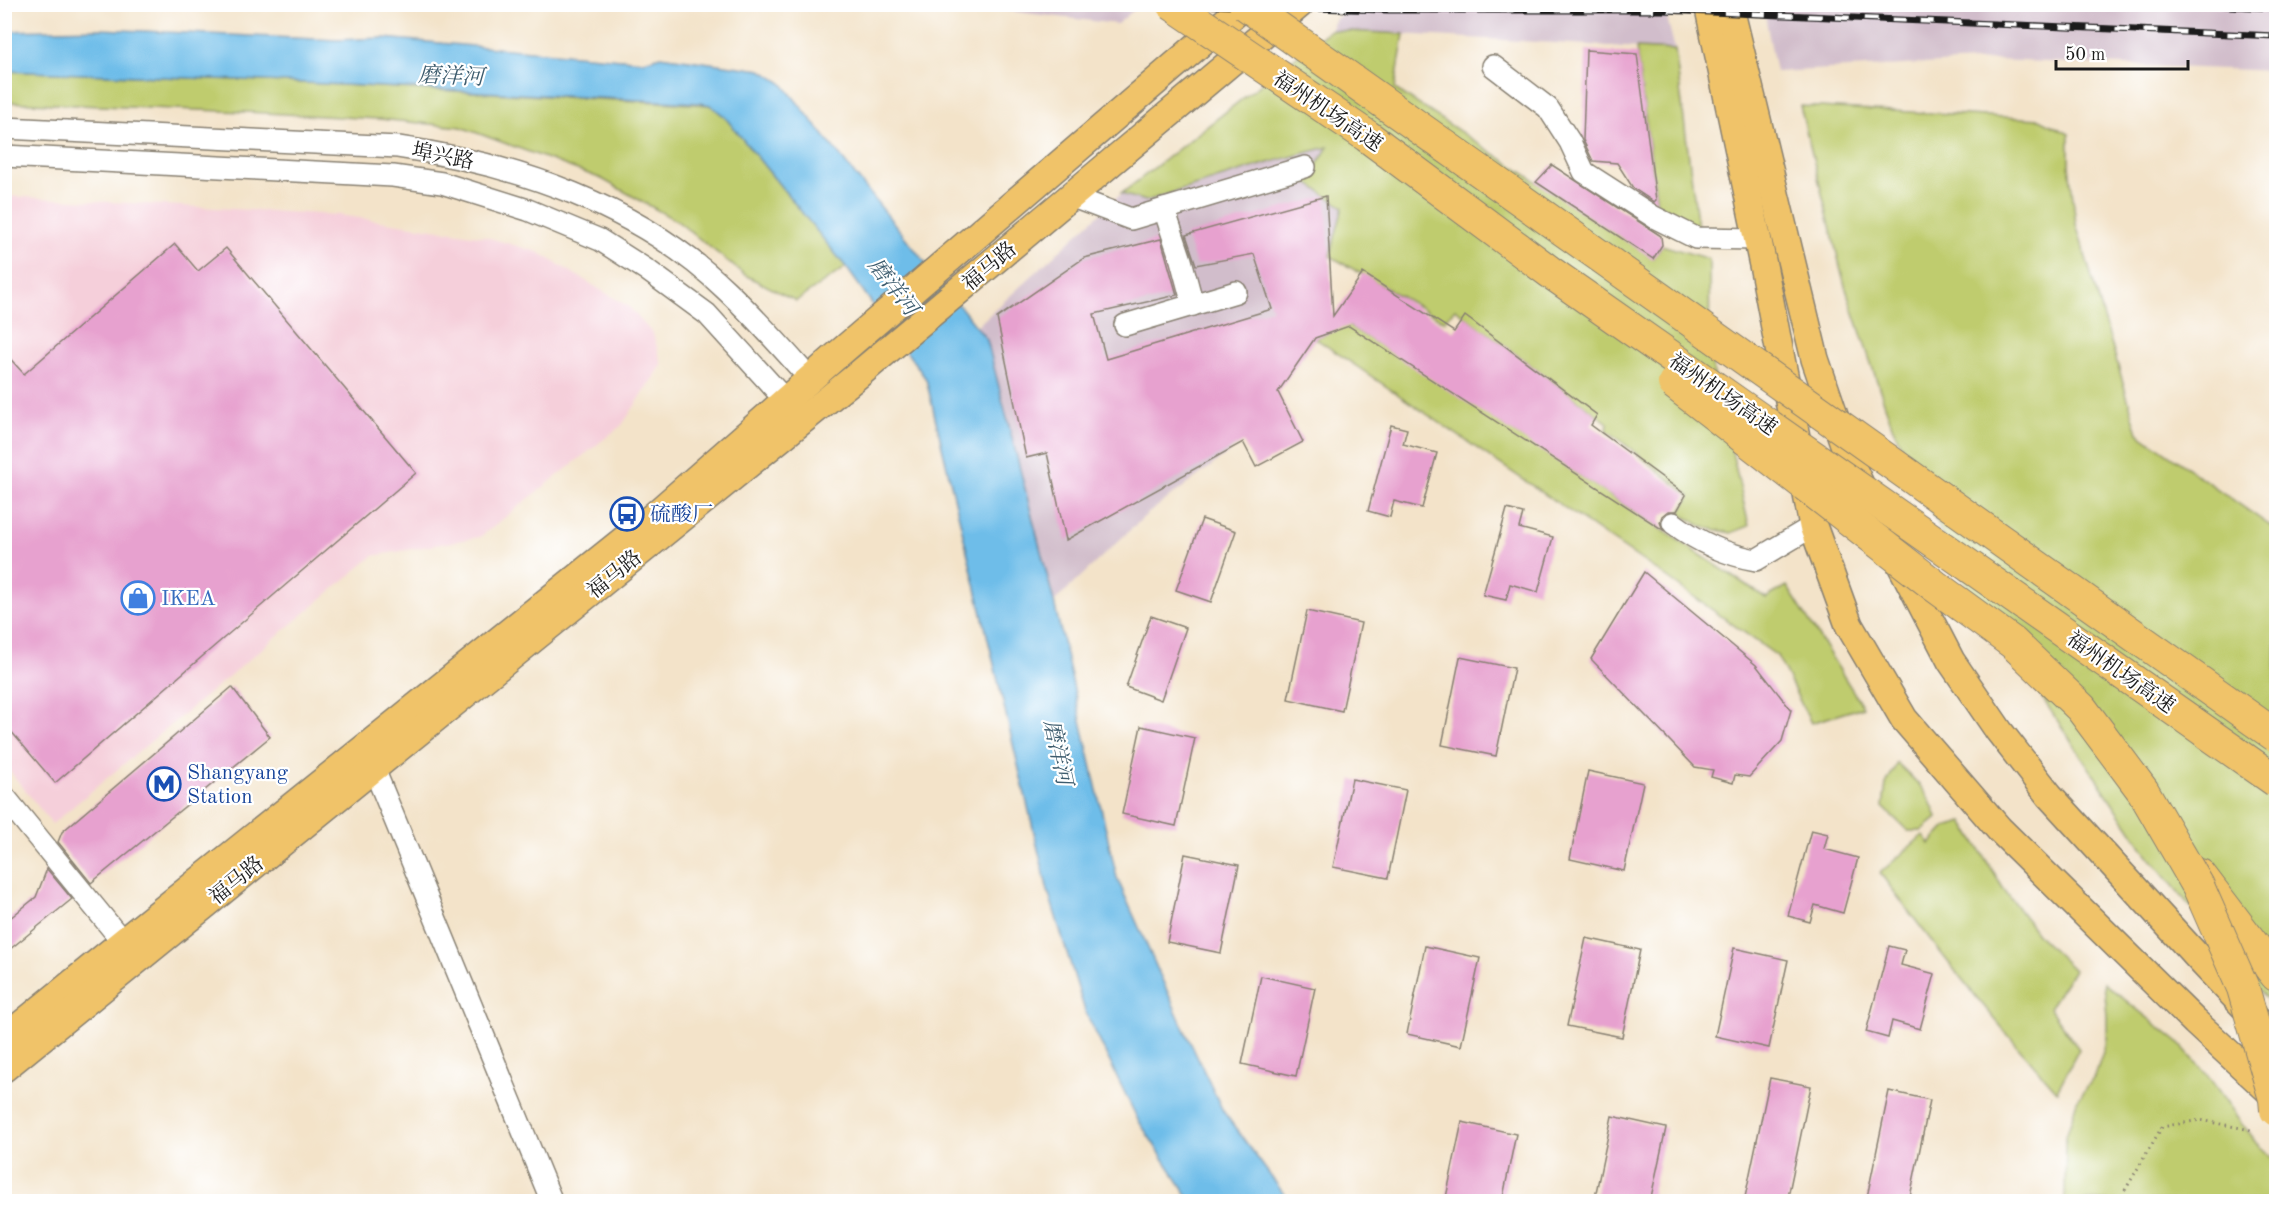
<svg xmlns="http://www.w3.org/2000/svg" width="2281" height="1206" viewBox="0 0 2281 1206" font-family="'Old Standard TT','Noto Serif SC',serif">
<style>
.built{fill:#f5cfda}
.industrial{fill:#d1bdcb}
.green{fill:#bfcc6e;stroke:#6e7445;stroke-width:1.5}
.water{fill:#6ebde9;stroke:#456c82;stroke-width:1.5}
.building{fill:#e7a1cf}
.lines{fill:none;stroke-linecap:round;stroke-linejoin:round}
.minor-casing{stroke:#888072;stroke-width:24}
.major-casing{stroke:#888072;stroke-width:30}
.highway-casing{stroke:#888072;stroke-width:34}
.path{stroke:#888072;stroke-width:3;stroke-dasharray:1.5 4.5;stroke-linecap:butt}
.minor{stroke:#fff;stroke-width:21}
.major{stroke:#f0c369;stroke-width:27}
.highway{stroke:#f0c369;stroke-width:32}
.rail-casing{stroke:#1c1c1c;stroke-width:7}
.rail{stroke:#fff;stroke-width:4.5;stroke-dasharray:14;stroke-linecap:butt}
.highway-bridge-casing{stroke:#888072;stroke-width:34;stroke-linecap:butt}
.highway-bridge{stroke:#f0c369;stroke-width:32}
.labels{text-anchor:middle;stroke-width:4.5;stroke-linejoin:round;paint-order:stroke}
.street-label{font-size:21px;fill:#1c1c1c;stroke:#fff}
.transit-label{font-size:21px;fill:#164399;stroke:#fff;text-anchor:start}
.shop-label{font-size:21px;fill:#366cbe;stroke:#fff;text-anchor:start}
.water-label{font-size:22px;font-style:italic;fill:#3d5c6e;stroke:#fff}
</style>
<rect width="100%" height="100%" fill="#fff"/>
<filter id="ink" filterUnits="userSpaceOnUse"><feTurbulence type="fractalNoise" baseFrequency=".0167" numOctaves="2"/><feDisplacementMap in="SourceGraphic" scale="12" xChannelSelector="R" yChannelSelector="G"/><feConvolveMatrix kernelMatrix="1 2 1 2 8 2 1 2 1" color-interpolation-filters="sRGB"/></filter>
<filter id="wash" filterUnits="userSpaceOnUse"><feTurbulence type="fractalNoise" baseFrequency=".008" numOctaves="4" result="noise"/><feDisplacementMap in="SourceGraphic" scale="24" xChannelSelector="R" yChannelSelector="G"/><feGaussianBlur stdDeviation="1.35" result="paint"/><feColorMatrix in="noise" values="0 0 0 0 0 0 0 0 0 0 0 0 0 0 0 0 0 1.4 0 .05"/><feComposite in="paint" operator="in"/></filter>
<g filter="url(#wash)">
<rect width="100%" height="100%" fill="#f3e3c9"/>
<polygon class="built" points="4,196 339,215 486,237 538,252 629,307 653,334 662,365 622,425 480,537 373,556 52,824 5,765"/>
<g class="industrial">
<polygon points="877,5 1140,5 1117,24 1000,10"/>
<polygon points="1352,5 1664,5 1675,50 1330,30 1336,19"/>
<polygon points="1763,5 2276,5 2276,71 1994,60 1776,72"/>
<polygon points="1329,146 1343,207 1330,256 1334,331 1315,339 1243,442 1146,515 1054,602 987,340 976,327 1121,194 1146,201 1271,162"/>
</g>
<g class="green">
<polygon points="1330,30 1404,34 1395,89 1653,258 1662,245 1709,259 1710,356 1749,526 1731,533 1703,527 1680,514 1690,496 1607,430 1608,423 1455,309 1444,321 1330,256 1343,207 1306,182 1328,147 1271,162 1146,201 1121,194"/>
<polygon points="1636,48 1675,50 1698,228 1658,212"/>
<polygon points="5,71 266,81 710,105 724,116 846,267 796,301 745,275 677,221 602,179 461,127 379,119 246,112 5,102"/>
<polygon points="1800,106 2040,119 2069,134 2069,165 2076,224 2138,433 2276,530 2276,1011 2147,854 1963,580 1892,426 1845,286"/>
<polygon points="1333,316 1418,369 1766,598 1787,586 1863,707 1811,723 1777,656 1662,574 1315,338 1334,331"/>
<path d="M1897,763C1916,781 1929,792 1937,818L1921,831H1908L1883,807L1886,784Z"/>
<path d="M1963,822L2003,888L2038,935L2074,970L2049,1008L2079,1049L2057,1091C1994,1021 1936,949 1880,873L1923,835L1930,844L1946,827Z"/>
<polygon points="2104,983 2178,1042 2208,1076 2256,1143 2276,1161 2276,1201 2065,1201 2066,1136 2077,1101 2095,1076 2107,1040 2107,1016"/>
</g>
<polygon class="water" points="100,29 337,40 383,38 644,61 660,56 761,70 782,83 987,340 1054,602 1117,878 1184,1029 1223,1111 1289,1201 1191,1201 1138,1120 1085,1011 1048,891 926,379 846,267 724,116 710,105 700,103 266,81 5,71 5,31"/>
<g id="blocks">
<g class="building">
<polygon points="1586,50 1637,54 1656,200 1654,202 1633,188 1617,163 1593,161 1583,140"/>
<polygon points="1552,165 1661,236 1662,245 1653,259 1536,182"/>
<polygon points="1326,196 1333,316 1363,273 1454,332 1465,316 1597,415 1591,425 1686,495 1677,511 1668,511 1662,516 1660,522 1663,530 1349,326 1315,338 1278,392 1303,442 1256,467 1243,442 1066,540 1047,453 1026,458 997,318 1084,258 1161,239 1177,295 1094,314 1106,359 1272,309 1254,254 1196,265 1186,235"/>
<polygon points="175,244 198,271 226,248 416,473 55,783 4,723 4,352 24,374"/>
<polygon points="1391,425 1407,429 1403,444 1437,453 1422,508 1394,501 1390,517 1368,511"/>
<polygon points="1507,509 1523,513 1519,528 1553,537 1538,592 1510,584 1506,600 1483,595"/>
<polygon points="1202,519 1236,531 1211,602 1176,590"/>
<polygon points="1644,572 1756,665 1791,710 1782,741 1749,777 1735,775 1733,783 1711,777 1713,770 1695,767 1591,659"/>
<polygon points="1307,611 1361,623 1342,711 1288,699"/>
<polygon points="1151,616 1186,628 1161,700 1126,687"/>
<polygon points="1460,657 1514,668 1496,756 1442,745"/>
<polygon points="232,687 270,737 91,883 58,842 62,832"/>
<polygon points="1141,726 1195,738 1176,826 1122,814"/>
<polygon points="1588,771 1643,783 1624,871 1570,859"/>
<polygon points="1352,779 1406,790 1388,878 1333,867"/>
<polygon points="1811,830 1828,834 1824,849 1858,858 1843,913 1815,905 1810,922 1788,916"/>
<polygon points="1185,854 1239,865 1221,953 1167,942"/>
<polygon points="47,869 72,899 4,954 4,923 36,897"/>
<polygon points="1586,938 1640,950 1622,1037 1567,1026"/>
<polygon points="1425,946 1480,958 1461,1046 1407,1034"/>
<polygon points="1889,946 1905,950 1901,965 1935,974 1920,1029 1892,1021 1888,1038 1866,1032"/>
<polygon points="1734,948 1788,960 1769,1048 1715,1036"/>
<polygon points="1261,976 1315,988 1296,1076 1242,1064"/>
<polygon points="1770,1078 1811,1086 1787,1202 1744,1202"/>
<polygon points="1889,1091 1930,1100 1909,1202 1866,1202"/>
<polygon points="1612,1116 1666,1128 1650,1202 1594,1202"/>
<polygon points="1462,1122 1516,1134 1502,1202 1445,1202"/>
</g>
</g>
</g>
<g filter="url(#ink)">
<use href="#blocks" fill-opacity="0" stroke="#888072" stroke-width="1.5"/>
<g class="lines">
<g class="minor-casing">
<g id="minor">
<polyline points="1493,66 1548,108 1570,142 1584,172 1654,217 1696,238 1758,239"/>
<path d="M4,128L398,147C516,164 639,206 726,290C756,318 783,349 810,379"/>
<polyline points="4,156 393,176 442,183 528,210 600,240 647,270 707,314 786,401"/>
<polyline points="1070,196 1131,219 1305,167"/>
<polyline points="1164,209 1181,260 1193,305"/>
<polyline points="1125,325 1236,292"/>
<path d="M1673,523C1697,541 1727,555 1756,560L1813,526"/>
<polyline points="374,769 552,1202"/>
<polyline points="4,796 123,942"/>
</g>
</g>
<g class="major-casing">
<g id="major">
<polyline points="1708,4 1764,270 1813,526 1849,625 1904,719 1999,829 2195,1022 2276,1097"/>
<polyline points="1729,4 1815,359 1852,467 1866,497"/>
<polyline points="1896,555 1951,661 1999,731 2049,795 2204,964 2276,1040"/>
<polyline points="4,1039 123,942 655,515 835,357 1246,4"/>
<polyline points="4,1068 852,380 1300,4"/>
</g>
</g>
<g class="highway-casing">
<polyline id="highway" points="2200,875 2276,975"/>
</g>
<polyline class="path" points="2123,1202 2124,1192 2162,1127 2200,1120 2251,1130"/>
<use href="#minor" class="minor"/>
<use href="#major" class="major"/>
<use href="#highway" class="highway"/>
<g class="rail-casing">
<g id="rail">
<polyline points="1164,4 1388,10 1663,10 2276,36"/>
<polyline points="2188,4 2276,8"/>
</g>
</g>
<use href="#rail" class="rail"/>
<g class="highway-bridge-casing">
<g id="highway-bridge">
<polyline points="1172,4 1367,136 1550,272 2276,781"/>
<polyline points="1245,4 2276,736"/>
<polyline points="1674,383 1935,586 2013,643 2081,708 2143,791 2198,886 2243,988 2275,1099 2276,1110"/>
</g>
</g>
<use href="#highway-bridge" class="highway-bridge"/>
</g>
</g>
<defs>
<g id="bus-ring" transform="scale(1.725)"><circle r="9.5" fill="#fff" stroke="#1a4fb4" stroke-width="1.5"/><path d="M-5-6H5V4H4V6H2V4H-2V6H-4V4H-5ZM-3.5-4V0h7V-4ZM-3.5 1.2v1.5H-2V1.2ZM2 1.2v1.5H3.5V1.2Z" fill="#1a4fb4"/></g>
<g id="shop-ring" transform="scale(1.725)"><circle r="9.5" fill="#fff" stroke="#3f7fe0" stroke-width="1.5"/><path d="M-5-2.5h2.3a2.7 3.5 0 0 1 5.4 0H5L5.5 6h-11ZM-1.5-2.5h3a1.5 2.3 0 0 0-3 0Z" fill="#3f7fe0"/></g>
<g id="metro-ring" transform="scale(1.725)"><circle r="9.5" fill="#fff" stroke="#1a4fb4" stroke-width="1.5"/><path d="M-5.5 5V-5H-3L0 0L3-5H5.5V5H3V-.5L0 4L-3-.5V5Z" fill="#1a4fb4"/></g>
</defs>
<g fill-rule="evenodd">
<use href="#bus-ring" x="627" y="514"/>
<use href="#shop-ring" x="138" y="598"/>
<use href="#metro-ring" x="164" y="784"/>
</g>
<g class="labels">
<g class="street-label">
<text transform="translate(1328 111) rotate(34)" y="7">福州机场高速</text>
<text transform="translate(443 156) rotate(11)" y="7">埠兴路</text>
<text transform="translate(989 266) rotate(-40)" y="7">福马路</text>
<text transform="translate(1723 394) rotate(35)" y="7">福州机场高速</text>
<text transform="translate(614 574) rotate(-39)" y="7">福马路</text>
<text transform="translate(2121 672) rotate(35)" y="7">福州机场高速</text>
<text transform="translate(236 880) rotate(-39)" y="7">福马路</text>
</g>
<g class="transit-label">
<text x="650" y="521">硫酸厂</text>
<text x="187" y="779">Shangyang<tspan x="187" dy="24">Station</tspan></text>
</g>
<g class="shop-label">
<text x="161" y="605">IKEA</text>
</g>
<g class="water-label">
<text transform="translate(451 75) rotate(2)" y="8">磨洋河</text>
<text transform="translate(894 286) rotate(52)" y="8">磨洋河</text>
<text transform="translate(1059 752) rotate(78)" y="8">磨洋河</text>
</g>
</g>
<rect width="2281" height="1206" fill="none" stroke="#fff" stroke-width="24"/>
<path d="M2056 60v9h132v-9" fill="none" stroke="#1c1c1c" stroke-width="3"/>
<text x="2065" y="60" font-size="18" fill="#1c1c1c" stroke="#ffffff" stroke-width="4.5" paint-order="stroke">50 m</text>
</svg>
